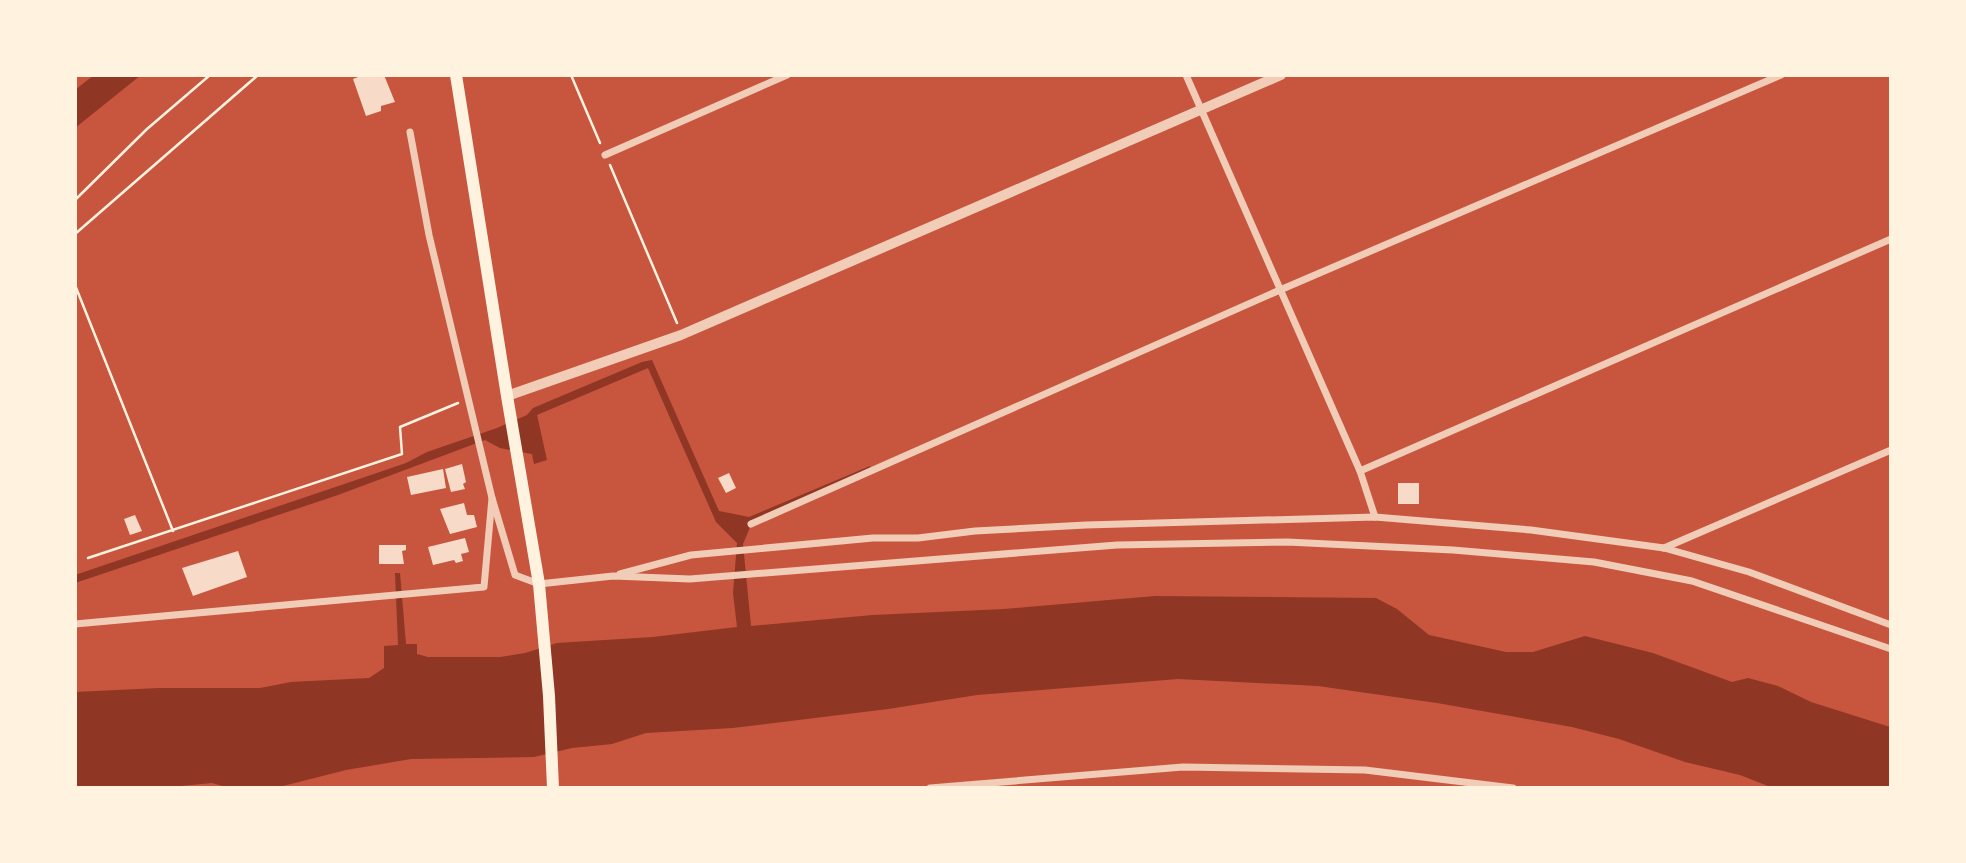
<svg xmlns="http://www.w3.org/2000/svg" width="1966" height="863" viewBox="0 0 1966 863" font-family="'Fira Sans',sans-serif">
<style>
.water{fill:#8f3625}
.building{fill:#f7dbc8}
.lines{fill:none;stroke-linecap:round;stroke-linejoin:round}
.path{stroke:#fff3e0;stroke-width:2.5}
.minor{stroke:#f1ccb7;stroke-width:7}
.tertiary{stroke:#f1ccb7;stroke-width:10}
.secondary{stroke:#fff3e0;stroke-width:12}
</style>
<rect width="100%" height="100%" fill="#c8553d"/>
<g class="water">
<polygon points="94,75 141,75 75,128 75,90"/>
<polygon points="652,360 719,511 749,517 870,466 873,471 751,525 743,544 751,626 873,615 1004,609 1155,596 1376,598 1397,609 1429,635 1506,652 1533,652 1585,636 1653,653 1732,682 1748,678 1778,686 1811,702 1887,726 1891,727 1891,788 1773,788 1740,775 1685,762 1619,739 1572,727 1437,703 1318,686 1178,679 977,695 888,709 733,728 646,733 612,744 572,748 534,757 411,759 346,770 275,788 229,788 212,783 160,788 75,788 75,692 159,688 260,688 291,682 369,678 384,668 384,646 398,645 395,573 400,573 406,644 417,644 417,654 428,657 500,657 525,653 557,643 653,637 737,627 733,593 737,543 716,522 648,368 537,415 547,460 534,464 532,454 500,448 485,440 338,495 75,583 75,575 368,476 406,463 427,452 497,428 527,415 533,408 642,362"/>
</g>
<g class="building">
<polygon points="363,75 384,75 395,102 381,106 381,111 366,116 353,79"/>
<polygon points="462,464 466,482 463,484 465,489 451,492 445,469"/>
<polygon points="443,469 446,488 411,495 407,477"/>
<polygon points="729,473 736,488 726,493 718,478"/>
<rect x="1398" y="483" width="21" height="21"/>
<polygon points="464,503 467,515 474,515 477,527 450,534 440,509"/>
<polygon points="135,515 142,531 130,535 124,519"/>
<polygon points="465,538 469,552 461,554 463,561 456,563 454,560 433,565 428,547"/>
<polygon points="379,545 406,545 406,550 402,551 404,564 379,564"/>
<polygon points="238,551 247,577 193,596 182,568"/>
</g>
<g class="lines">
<g class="path">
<polyline points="571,75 600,143"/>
<polyline points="610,165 677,323"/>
<polyline points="75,200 147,129 210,75"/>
<polyline points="75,234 258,75"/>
<polyline points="75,285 173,531"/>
<polyline points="88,558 402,454 400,427 458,403"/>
</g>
<g class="minor">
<polyline points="1186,75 1360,471 1375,517"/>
<polyline points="605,155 787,75"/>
<polyline points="1360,471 1891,239"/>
<polyline points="492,498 515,575 539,584 613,576 690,579 1117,545 1287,542 1453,550 1594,562 1692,581 1891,649"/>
<polyline points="751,524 1280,290 1781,75"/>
<polyline points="1664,548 1891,450"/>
<polyline points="620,574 691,555 873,538 918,538 975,531 1086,525 1375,517 1531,530 1664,548 1749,572 1891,625"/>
<polyline points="75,624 484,587 492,498 429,235 410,132"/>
<polyline points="930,788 1183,767 1365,770 1513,788"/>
</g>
<polyline class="tertiary" points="507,396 681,335 1281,75"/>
<polyline class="secondary" points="456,75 507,396 539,584 549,696 553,788"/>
</g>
<rect width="1966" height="863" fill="none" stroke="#fff3e0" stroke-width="154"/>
</svg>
